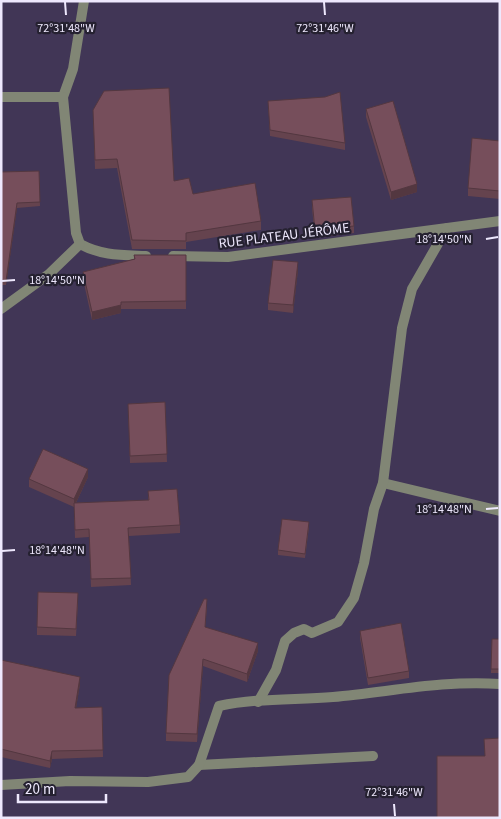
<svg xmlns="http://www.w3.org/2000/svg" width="501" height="819" viewBox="0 0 501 819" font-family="'Source Sans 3',sans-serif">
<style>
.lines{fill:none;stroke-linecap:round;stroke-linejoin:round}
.lane{stroke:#818675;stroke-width:10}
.street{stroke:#818675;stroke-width:10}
.wall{fill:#65434e}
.shaded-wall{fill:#533740}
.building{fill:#764e5b;stroke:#533740}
.ticks{fill:none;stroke:#eee8fd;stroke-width:2}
.labels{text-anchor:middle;stroke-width:4.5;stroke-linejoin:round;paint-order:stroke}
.street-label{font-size:14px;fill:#eee8fd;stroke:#252130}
.ticks-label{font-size:12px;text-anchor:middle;fill:#eee8fd;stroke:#252130;stroke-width:4.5;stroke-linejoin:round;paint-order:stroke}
</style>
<rect width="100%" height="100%" fill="#413656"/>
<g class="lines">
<polyline class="lane" points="199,765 373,756"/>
<g class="street">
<path d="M84,1L73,69L63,97L76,233L80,244C102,256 122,255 146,256"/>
<polyline points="1,97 63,97"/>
<polyline points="173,256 228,257 500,221"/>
<polyline points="1,309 49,274 80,244"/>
<polyline points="383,483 500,511"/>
<polyline points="258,702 276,670 285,641 294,633 304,629 312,633 338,622 354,598 364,563 374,509 383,483 402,328 412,289 447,228"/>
<path d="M1,785L70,781L148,782L188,777L199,765L219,706C256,698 295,700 333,697C390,692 442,680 500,684"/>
</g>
</g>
<g class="wall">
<polygon points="268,101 345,143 345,150 270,136"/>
<polygon points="366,109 417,192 391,200 366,117"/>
<polygon points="93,110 174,181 193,194 261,221 261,230 186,242 186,249 132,249 117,168 95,169"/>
<polygon points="500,141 500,199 468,196 468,188"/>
<polygon points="39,171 40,206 17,208 6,285 2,285 1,279 1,172"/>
<polygon points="312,200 354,226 354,233 315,238 312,208"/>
<polygon points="134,255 186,255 186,309 121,309 121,313 92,320 83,279 83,272 134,259"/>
<polygon points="298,270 293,313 268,310 268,303"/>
<polygon points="165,402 167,462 130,463 128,404"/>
<polygon points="88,477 76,503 148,500 148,491 180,525 180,533 129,536 131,585 91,587 89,537 75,538 74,507 29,487 29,479"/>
<polygon points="309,527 305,558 278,555 278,550"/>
<polygon points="78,601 76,636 37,635 37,627"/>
<polygon points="207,607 205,627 258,651 247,682 203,666 197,742 166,741 166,733"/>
<polygon points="360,631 409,671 409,678 368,685 360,638"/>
<polygon points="492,639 500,639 500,673 491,673"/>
<polygon points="1,660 80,684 76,708 102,707 103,757 52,759 50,768 1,757"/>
</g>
<g class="shaded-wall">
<polygon points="417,184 417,192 391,200 391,192"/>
<polygon points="17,203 17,208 6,285 6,281"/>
<polygon points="298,262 298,270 293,313 293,305"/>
<polygon points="121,305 121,313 92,320 92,312"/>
<polygon points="88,469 88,477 74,507 74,499"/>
<polygon points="258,643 258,651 247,682 247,674"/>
<polygon points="203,659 203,666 197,742 197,734"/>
<polygon points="80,677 80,684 75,715 75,708"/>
<polygon points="52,751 52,759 50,768 50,761"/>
</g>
<g class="building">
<polygon points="169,88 174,181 189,178 193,194 255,183 261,221 186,233 186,241 132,240 117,159 95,160 93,110 104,91"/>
<polygon points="340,92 345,143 270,130 268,101 325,97"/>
<polygon points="393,101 417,184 391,192 366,109"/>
<polygon points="472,138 500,141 500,191 468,188"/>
<polygon points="39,171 40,202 17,203 6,281 2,281 1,275 1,172"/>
<polygon points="351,197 354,226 315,230 312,200"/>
<polygon points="134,255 186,255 186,301 121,302 121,305 92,312 83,272 135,259"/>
<polygon points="273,260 298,262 293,305 268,303"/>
<polygon points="165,402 167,454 130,456 128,404"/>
<polygon points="43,449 88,469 74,499 29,479"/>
<polygon points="177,489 180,525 128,528 131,578 91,579 89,529 75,530 74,503 149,500 148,491"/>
<polygon points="282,519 309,522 305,554 278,550"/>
<polygon points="38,592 78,593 76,629 37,627"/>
<polygon points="204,599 207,599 205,627 258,643 247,674 203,659 197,734 166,733 169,675"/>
<polygon points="401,623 409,671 368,678 360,631"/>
<polygon points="492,639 500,639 500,669 491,669"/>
<polygon points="1,660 80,677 75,708 102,707 103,750 52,751 50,761 1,749"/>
<polygon points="500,738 500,818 437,818 437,756 485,756 484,739"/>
</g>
<path class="ticks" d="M65,2L66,15M324,2L325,15M486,239L498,237M2,281L15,280M486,509L498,508M2,551L15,550M394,804L395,816"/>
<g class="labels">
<g class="street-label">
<text transform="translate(284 235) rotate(-7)" y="5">RUE PLATEAU JÉRÔME</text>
</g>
</g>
<g class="ticks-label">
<text x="66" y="32">72°31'48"W</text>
<text x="325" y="32">72°31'46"W</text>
<text x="444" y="243">18°14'50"N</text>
<text x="57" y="284">18°14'50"N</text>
<text x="444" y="513">18°14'48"N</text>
<text x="57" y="554">18°14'48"N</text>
<text x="394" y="796">72°31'46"W</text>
</g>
<rect width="501" height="819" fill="none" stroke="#eee8fd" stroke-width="5"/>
<path d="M18 794v8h88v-8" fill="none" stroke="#eee8fd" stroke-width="2.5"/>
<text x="25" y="794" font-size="15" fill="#eee8fd" stroke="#252130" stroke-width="4" paint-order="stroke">20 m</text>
</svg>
